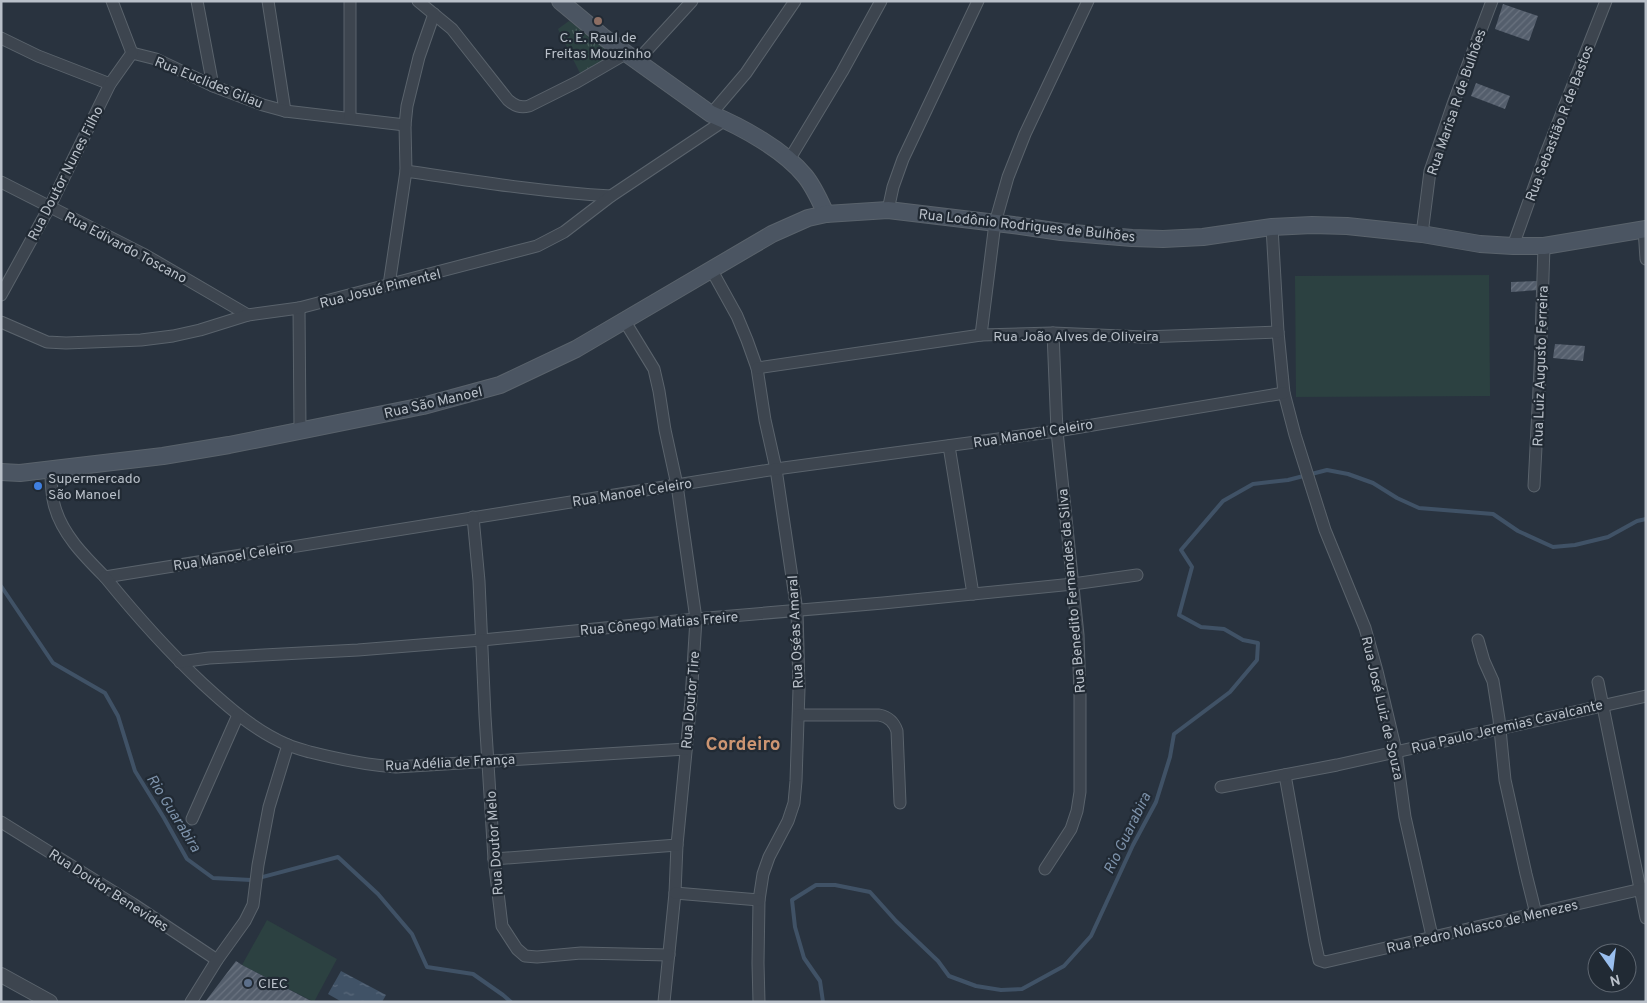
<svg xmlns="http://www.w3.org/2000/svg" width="1647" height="1003" viewBox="0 0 1647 1003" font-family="Overpass,sans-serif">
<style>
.park{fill:url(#park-tufts)}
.garden{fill:#2c4141}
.water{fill:url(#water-ripples)}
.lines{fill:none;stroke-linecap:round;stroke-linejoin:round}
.stream{stroke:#405266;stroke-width:4}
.building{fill:url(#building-hatch)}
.minor-casing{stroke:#5a636c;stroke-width:13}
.tertiary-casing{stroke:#5a636c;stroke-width:16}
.secondary-casing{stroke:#5a636c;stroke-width:18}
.minor{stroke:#3d454f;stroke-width:11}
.tertiary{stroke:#3d454f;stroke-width:14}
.secondary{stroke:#4b5562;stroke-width:16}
.education-dot{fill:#8d6e63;stroke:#212a34;stroke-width:2}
.shop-dot{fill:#3f7fe0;stroke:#212a34;stroke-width:2}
.service-dot{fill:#5c6f8a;stroke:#212a34;stroke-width:2}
.labels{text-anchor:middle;stroke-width:4.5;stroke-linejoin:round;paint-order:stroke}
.poi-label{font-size:14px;fill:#b9c0c9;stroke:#212a34;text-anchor:start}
.street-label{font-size:14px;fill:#b9c0c9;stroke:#212a34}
.water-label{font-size:15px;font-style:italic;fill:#7d92aa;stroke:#212a34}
.district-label{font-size:19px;font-weight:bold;fill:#cc9572;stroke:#212a34}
</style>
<defs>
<pattern id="park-tufts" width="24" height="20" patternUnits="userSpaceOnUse" patternTransform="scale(1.25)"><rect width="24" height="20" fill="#2c4141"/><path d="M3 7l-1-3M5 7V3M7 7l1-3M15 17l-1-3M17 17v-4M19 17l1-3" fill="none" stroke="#485b5b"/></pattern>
<pattern id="water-ripples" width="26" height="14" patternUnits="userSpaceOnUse" patternTransform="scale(1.25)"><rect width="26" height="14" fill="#405266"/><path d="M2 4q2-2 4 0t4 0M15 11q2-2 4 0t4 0" fill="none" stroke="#5a697b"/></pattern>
<pattern id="building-hatch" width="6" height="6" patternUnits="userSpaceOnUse" patternTransform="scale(1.25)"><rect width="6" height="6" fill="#545e6c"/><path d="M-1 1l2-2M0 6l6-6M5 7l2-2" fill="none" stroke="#6a7380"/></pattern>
</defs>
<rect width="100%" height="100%" fill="#29333f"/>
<polygon class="park" points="569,21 615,53 580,73 558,29"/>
<g class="garden">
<polygon points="1489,275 1490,396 1296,397 1295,276"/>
<polygon points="267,920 337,959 314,1002 242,965"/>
</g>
<polygon class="water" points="341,971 386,995 382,1002 342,1002 328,994"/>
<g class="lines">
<g class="stream">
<polyline points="1,586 53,663 105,693 118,716 135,771 164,818 187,859 213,878 251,880 338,857 378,894 412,934 427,967 473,974 503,995 511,1002"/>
<polyline points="823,1002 820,981 804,958 795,927 792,900 816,885 835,885 870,892 896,921 938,961 949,976 976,986 1001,990 1022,989 1064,966 1091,936 1133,845 1156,802 1170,757 1174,734 1230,692 1257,660 1258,643 1243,640 1224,629 1201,627 1179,615 1192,567 1181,550 1223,501 1253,484 1288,480 1327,470 1348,474 1373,483 1397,498 1419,508 1493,514 1518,531 1553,547 1575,545 1608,537 1637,521 1646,519"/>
</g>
</g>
<g class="building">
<polygon points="1503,4 1538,16 1529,41 1495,29"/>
<polygon points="1476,83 1510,96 1505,109 1471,96"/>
<polygon points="1538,281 1538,290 1511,292 1511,282"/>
<polygon points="1555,344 1585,346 1583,361 1553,358"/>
<polygon points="236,961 242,965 313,1002 205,1002"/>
</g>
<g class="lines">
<g class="minor-casing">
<g id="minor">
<polyline points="112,1 132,53"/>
<polyline points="197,1 213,86"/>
<polyline points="268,1 285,111"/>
<path d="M418,1L452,29L508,100C515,106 520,108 529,106L577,82L627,53"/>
<polyline points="1,38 38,56 110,84"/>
<polyline points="132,53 156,59 213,86 263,105 285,111 405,125"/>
<polyline points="637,61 692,1"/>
<polyline points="711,114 746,73 795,1"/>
<polyline points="350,117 350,1"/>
<polyline points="789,160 842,72 881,1"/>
<path d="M406,171C474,181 542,192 611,196"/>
<polyline points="1,182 145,255 248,315"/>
<polyline points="888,210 893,187 903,159 978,1"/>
<polyline points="1272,227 1278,332 1284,393 1295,435 1325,530 1365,628 1377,671 1396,751 1405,817 1432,936"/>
<polyline points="1644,229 1646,259"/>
<polyline points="1422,234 1430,171 1453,104 1492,1"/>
<polyline points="1513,246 1545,156 1606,1"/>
<polyline points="711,269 737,316 747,340 757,368 765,420 776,469 797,611 799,689 796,781 794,803 788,821 769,857 763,874 759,900 758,963 759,1002"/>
<polyline points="389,285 406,171 405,125 407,106 419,57 434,14"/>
<polyline points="1,295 50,206 110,84 132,53"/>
<polyline points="299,308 300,430"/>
<polyline points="624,320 654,369 659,391 665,430 677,485 696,619 691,700 677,845 675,893 664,1002"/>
<polyline points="1,322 47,342 66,343 141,340 173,336 200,330 248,315 299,308 537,246 564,232 611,196 725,120"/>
<polyline points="981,335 995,223 1008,177 1025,134 1088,1"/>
<polyline points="757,368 981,335 1053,333 1144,337 1278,332"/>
<polyline points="949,446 973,594"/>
<path d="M51,469C51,481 51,493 54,504C61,533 84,556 105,577L776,469L1057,431L1284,393"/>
<polyline points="1534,486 1540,369 1544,246"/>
<polyline points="473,517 479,581 485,716 494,859 502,926 517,949 525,956 537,957 581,953 669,955"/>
<path d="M105,577C135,614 167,650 202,683C228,707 255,731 288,745C295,748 303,750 310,752C338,759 366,765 396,767L686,749"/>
<polyline points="1478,640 1484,661 1493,681 1499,719 1505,780 1526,874 1536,914"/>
<polyline points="180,662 209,658 358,650 482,640 696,619 883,603 1073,584 1137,575"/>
<polyline points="1598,682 1646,918"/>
<path d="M799,715H879C889,717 894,722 897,731L900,803"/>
<polyline points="1285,775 1315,942 1319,960 1325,962 1646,888"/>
<polyline points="1221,787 1337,765 1646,696"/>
<polyline points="192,819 238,715"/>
<polyline points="1,822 133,904 217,960"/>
<polyline points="494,859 677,845"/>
<polyline points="1045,869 1071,829 1077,811 1080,792 1080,696 1078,635 1057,431 1053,333"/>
<polyline points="675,893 759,900"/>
<polyline points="191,1002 217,960 245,921 253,905 258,865 269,807 288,745"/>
</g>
</g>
<g class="tertiary-casing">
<polyline id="tertiary" points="1,975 50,1002"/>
</g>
<g class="secondary-casing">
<g id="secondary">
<path d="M560,1L602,36L711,114C742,127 784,150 805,176C814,187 820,201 826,214"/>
<polyline points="1,472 20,473 163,456 229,445 423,406 500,385 576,349 772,234 808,218 826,214 888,210 1013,225 1061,232 1132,238 1163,239 1203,237 1272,227 1312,225 1347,226 1422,234 1480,244 1513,246 1544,246 1646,229"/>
</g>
</g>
<use href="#minor" class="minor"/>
<use href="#tertiary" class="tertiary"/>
<use href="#secondary" class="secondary"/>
</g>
<circle class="education-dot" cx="598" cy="21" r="5"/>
<circle class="shop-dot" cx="38" cy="486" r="5"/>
<circle class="service-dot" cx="248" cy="983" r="5"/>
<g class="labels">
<g class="poi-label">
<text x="598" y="42" text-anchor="middle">C. E. Raul de<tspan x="598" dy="16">Freitas Mouzinho</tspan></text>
<text x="48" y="483">Supermercado<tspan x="48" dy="16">São Manoel</tspan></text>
<text x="258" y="988">CIEC</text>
</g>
<g class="street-label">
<text transform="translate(209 82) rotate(22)" y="5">Rua Euclides Gilau</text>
<text transform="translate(1456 102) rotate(-71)" y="5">Rua Marisa R de Bulhões</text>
<text transform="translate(1559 123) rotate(-69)" y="5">Rua Sebastião R de Bastos</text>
<text transform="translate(65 173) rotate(-63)" y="5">Rua Doutor Nunes Filho</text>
<text transform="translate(1027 225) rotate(6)" y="5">Rua Lodônio Rodrigues de Bulhões</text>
<text transform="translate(126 247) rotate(28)" y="5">Rua Edivardo Toscano</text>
<text transform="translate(380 288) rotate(-14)" y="5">Rua Josué Pimentel</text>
<text x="1076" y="341">Rua João Alves de Oliveira</text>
<text transform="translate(1540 366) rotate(-88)" y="5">Rua Luiz Augusto Ferreira</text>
<text transform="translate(433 402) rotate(-13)" y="5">Rua São Manoel</text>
<text transform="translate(1033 433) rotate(-9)" y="5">Rua Manoel Celeiro</text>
<text transform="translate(632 492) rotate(-9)" y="5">Rua Manoel Celeiro</text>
<text transform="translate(233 556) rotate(-9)" y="5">Rua Manoel Celeiro</text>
<text transform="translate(1071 591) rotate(-95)" y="5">Rua Benedito Fernandes da Silva</text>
<text transform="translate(659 623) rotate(-5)" y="5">Rua Cônego Matias Freire</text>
<text transform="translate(795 632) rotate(-93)" y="5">Rua Oséas Amaral</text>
<text transform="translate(690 700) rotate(-85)" y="5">Rua Doutor Tire</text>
<text transform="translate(1383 708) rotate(77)" y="5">Rua José Luiz de Souza</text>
<text transform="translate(1507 726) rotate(-13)" y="5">Rua Paulo Jeremias Cavalcante</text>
<text transform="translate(450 762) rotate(-3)" y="5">Rua Adélia de França</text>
<text transform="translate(494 843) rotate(-94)" y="5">Rua Doutor Melo</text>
<text transform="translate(109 890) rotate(33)" y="5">Rua Doutor Benevides</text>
<text transform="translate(1482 926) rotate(-13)" y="5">Rua Pedro Nolasco de Menezes</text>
</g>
<g class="water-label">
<text transform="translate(174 813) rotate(58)" y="5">Rio Guarabira</text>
<text transform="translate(1127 833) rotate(-64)" y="5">Rio Guarabira</text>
</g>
<g class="district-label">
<text x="743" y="750">Cordeiro</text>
</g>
</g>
<rect width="1647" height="1003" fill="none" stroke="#b9c0c9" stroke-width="5"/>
<g transform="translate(1612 968) rotate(166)"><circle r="24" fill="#212a34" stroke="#5e6670"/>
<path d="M0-4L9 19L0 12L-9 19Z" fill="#99beee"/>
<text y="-8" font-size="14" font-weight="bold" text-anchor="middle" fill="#b9c0c9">N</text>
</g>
</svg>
